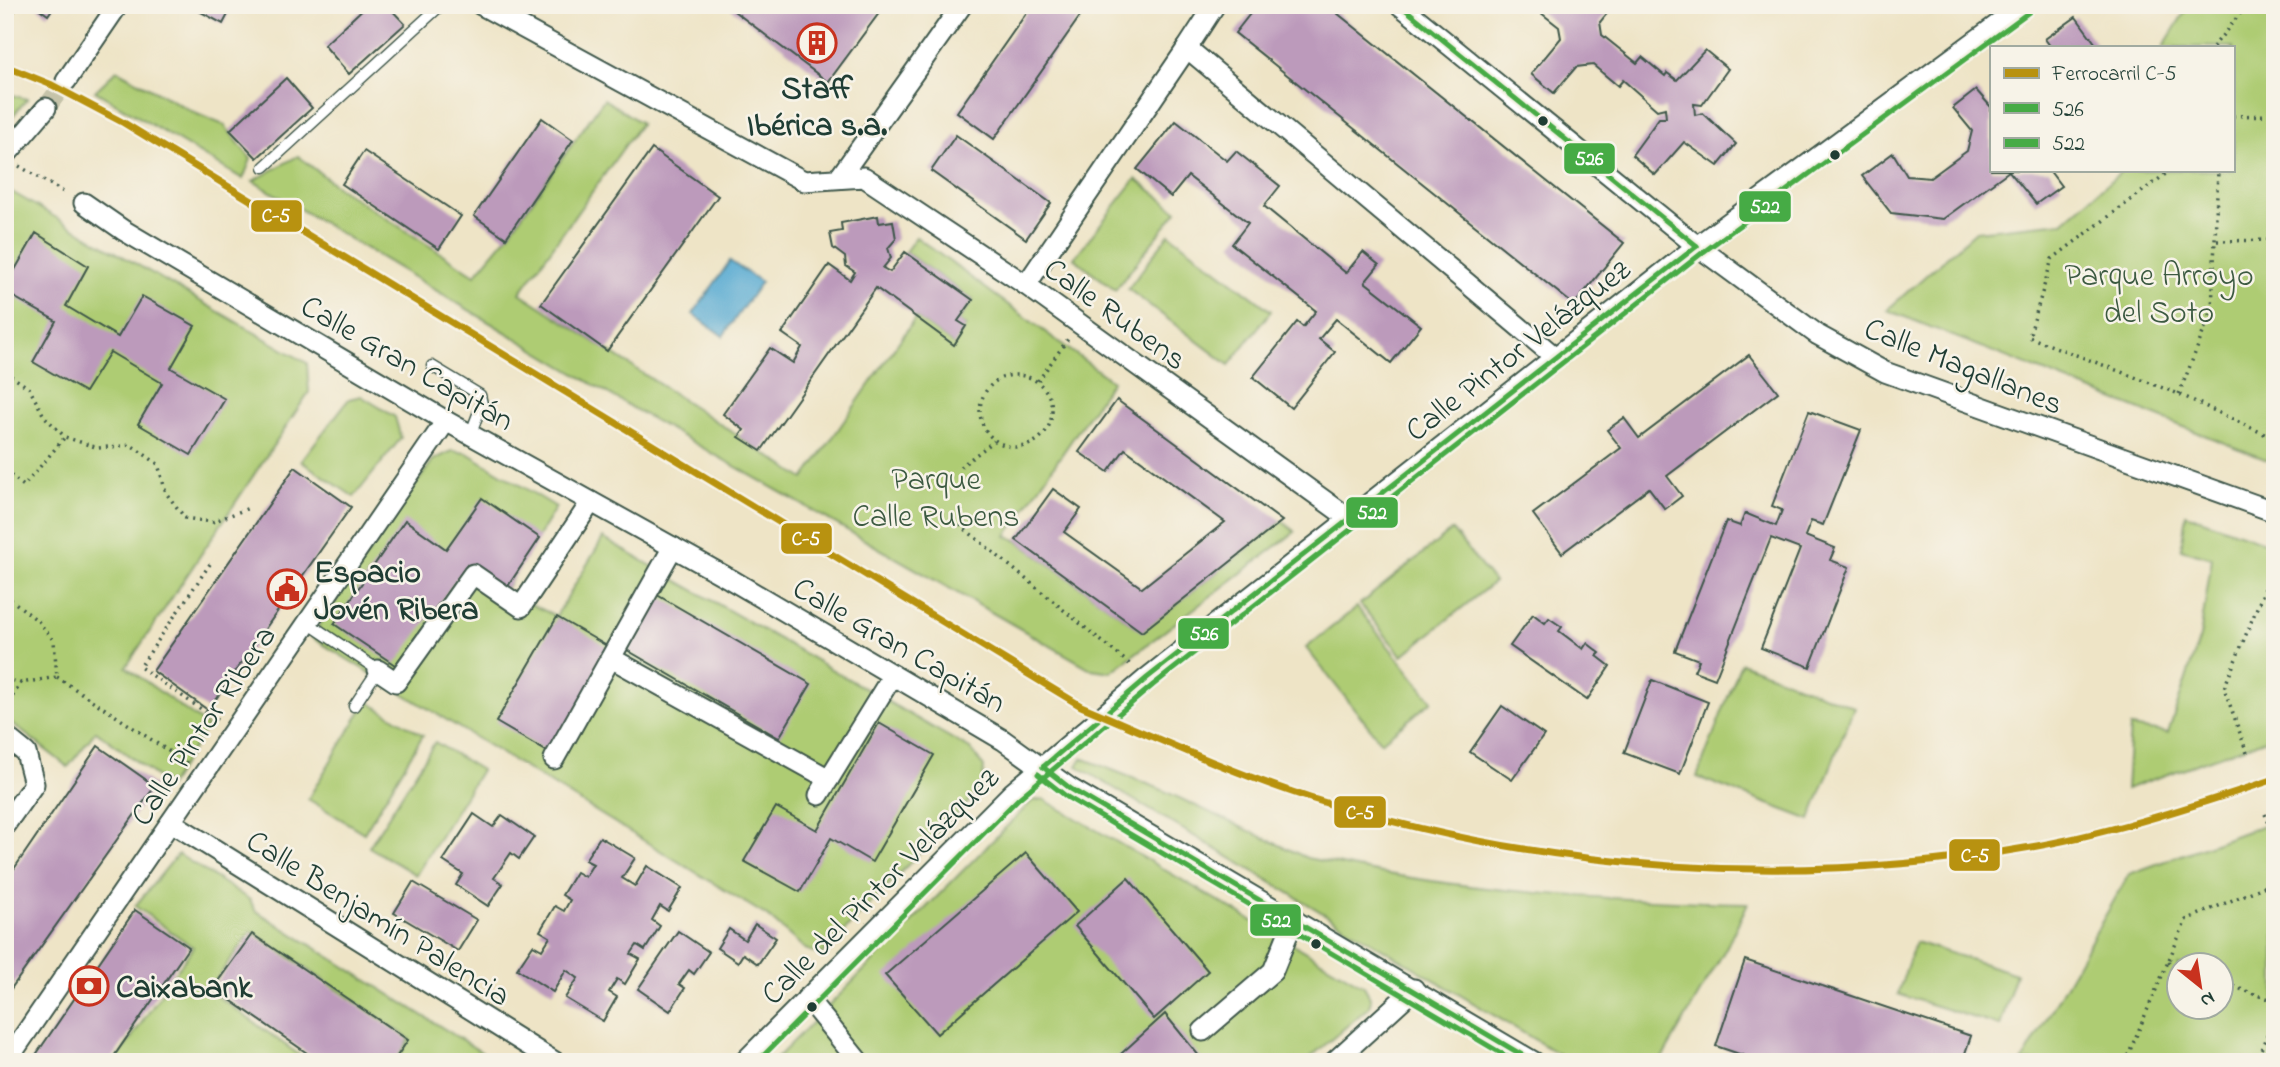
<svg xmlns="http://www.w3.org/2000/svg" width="2280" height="1067" viewBox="0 0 2280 1067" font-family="'Indie Flower',sans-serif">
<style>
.green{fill:#aecc73;stroke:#668454;stroke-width:2;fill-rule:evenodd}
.water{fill:#55a9d1;stroke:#3a7382;stroke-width:2}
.building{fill:#bc9abb}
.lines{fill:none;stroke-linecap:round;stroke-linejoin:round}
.street-tunnel{stroke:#c5c3a9;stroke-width:19;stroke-dasharray:19 10;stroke-linecap:butt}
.lane-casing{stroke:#3e564a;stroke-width:13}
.street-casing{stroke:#3e564a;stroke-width:23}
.path{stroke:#3e564a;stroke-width:3.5;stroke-dasharray:2 5;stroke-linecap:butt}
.lane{stroke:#fff;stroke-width:10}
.street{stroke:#fff;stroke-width:19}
.bus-1-casing{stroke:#f7f3e8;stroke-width:10}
.bus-2-casing{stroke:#f7f3e8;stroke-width:10}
.bus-1{stroke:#46ab45;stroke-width:5}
.bus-2{stroke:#46ab45;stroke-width:5}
.rail-1-casing{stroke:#f7f3e8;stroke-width:12}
.rail-1{stroke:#b89210;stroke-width:7}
.bus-dot{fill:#1f3d34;stroke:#f7f3e8;stroke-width:2.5}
.labels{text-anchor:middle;stroke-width:5;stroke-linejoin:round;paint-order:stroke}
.poi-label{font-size:32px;font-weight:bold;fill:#1f3d34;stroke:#f7f3e8;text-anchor:start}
.park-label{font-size:32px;fill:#3c5a41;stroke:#f7f3e8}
.street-label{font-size:32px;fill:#1f3d34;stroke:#f7f3e8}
.line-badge{stroke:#f7f3e8;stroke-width:2.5}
.badge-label{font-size:19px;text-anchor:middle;font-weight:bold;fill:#fff}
</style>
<rect width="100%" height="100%" fill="#f7f3e8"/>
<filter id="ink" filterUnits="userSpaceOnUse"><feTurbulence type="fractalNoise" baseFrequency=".0143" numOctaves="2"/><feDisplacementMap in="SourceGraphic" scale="14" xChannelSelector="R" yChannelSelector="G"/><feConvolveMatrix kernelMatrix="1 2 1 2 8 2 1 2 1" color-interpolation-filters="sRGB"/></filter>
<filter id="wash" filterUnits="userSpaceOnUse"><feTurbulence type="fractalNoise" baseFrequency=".00686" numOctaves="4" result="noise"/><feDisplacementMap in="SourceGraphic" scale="28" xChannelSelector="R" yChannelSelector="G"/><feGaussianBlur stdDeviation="1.57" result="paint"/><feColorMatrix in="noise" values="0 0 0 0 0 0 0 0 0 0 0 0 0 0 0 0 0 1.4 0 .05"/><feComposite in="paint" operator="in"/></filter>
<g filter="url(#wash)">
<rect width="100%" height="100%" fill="#eee4c6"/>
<g class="green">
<polygon points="2189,5 2275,5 2275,463 1887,310 1976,231 2063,222 2123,170 2233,170 2233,47 2163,47"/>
<polygon points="117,70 197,114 224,125 251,159 243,179 95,91"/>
<polygon points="5,93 27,99 5,125"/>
<polygon points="604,99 641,123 520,293 804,479 916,317 953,344 966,326 958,321 973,300 905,252 916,237 1112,381 1006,536 1016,540 1142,631 1282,521 1295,532 1111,672 1091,669 636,410 253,181 298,156 339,188 475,275 506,238"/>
<polygon points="1136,179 1177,211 1115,290 1074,258"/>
<polygon points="5,188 307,363 309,392 126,667 207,726 169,786 96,731 68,767 5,718"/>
<polygon points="1169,234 1271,311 1229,365 1128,289"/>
<polygon points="361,396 395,417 401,438 354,497 301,461 349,399"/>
<polygon points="452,451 467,453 556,507 504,592 556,616 603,538 970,749 984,767 982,788 821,955 805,949 767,916 311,637 433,460"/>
<polygon points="2186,514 2275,546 2275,736 2126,789 2130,727 2168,733 2200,637 2212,558 2181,549"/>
<polygon points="1452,530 1494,582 1402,656 1360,604"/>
<polygon points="1357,607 1432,701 1381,742 1306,648"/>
<polygon points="1741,663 1854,707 1810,820 1697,777"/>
<polygon points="367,701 423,735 364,833 308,799"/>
<polygon points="435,742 481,770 416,875 369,847"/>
<path d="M1082,758L1160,789L1307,858L1332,863C1468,893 1608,900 1748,903L1726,948L1660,1062H1572L1077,766Z"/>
<polygon points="1043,799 1364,986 1371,999 1369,1007 1305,1062 773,1062 1032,801"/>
<path d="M2275,821V1062H2022L2129,874ZM2178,965H2220V1007H2178Z"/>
<polygon points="178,854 250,900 255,910 497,1062 395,1062 410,1039 251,931 209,990 309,1062 115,1062 193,947 135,906"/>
<polygon points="1915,942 2016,974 2000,1026 1898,994"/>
</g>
<polygon class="water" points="730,261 761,282 723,336 693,314"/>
<g id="blocks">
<g class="building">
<polygon points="5,5 19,5 5,25"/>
<polygon points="34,5 55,5 48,15"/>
<polygon points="188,5 233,5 223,24"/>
<polygon points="367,5 387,5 405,24 349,74 324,45"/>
<polygon points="726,5 885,5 828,82"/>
<polygon points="1032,5 1088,5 994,139 957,112"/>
<polygon points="1257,5 1327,5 1624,243 1574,305 1235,33"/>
<polygon points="1531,5 1614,5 1600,22 1602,35 1637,63 1642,57 1665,76 1667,73 1677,80 1705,50 1728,69 1702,105 1694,104 1695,115 1703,113 1736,144 1718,166 1684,142 1655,175 1632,155 1659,118 1666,118 1665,108 1657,110 1623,80 1618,86 1593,65 1576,67 1554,93 1531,74 1561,38 1559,27"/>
<polygon points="2076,17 2098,47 2051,47 2045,39"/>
<polygon points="286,78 312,108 257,158 230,130"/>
<polygon points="1976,90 1991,107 1991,170 2049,170 2061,186 2036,204 2009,171 1943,219 1891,213 1862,176 1893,153 1907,176 1930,178 1967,151 1972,131 1953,108"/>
<polygon points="542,118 573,140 506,238 474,216"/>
<polygon points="1176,121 1227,161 1236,151 1280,186 1264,206 1346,273 1363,252 1379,265 1365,282 1421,326 1391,363 1336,319 1319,339 1335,352 1291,408 1253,377 1297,322 1303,327 1316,311 1232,244 1248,223 1188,176 1171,197 1137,169"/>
<polygon points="956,135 1051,203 1026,239 931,171"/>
<polygon points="652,149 718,196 607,351 541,304"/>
<polygon points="364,151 461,216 439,249 342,184"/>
<polygon points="878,216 879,223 893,221 896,239 888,248 891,258 883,268 890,272 905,252 973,300 958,321 966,326 954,345 876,288 761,451 739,437 744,430 723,414 770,348 793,363 802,347 782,333 829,265 850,280 855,272 846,266 845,257 833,248 830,233 842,231 841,223"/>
<polygon points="36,233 88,266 66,306 118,337 142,296 195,326 171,368 225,399 191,455 138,424 162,383 110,352 85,392 33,362 56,321 5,292 5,287"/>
<polygon points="1749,355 1778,392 1667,476 1682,496 1665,509 1649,488 1562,553 1533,514 1621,448 1607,430 1624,418 1639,438"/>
<polygon points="1117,400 1282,521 1142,632 1016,540 1053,489 1081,509 1064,532 1142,588 1225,522 1125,449 1108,472 1079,452"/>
<polygon points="1809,411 1861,430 1823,525 1811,521 1805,536 1835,548 1830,560 1849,567 1810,667 1761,648 1800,549 1771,538 1715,679 1694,671 1699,660 1675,651 1726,521 1740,526 1745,513 1776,526 1782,510 1772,506"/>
<polygon points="295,467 351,507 208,710 153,671"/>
<polygon points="482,498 540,538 504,592 467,565 395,665 334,624 405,520 446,549"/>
<polygon points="652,592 811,684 779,738 620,646"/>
<polygon points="1533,614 1545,623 1549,618 1562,627 1559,631 1583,649 1587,643 1600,653 1597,656 1610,666 1587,700 1510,646"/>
<polygon points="557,617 612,649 551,754 496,722"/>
<polygon points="1652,680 1708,702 1680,774 1624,753"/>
<polygon points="1502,706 1544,735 1512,780 1470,752"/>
<polygon points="879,723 934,755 872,862 831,838 800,892 744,861 776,807 817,830"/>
<polygon points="98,746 155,786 5,997 5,882"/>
<polygon points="474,814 493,827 502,815 534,837 519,859 511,853 494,878 503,884 488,906 456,885 463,874 443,861"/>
<polygon points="600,837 635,858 622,878 635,886 647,866 682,888 668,911 660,906 652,920 660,926 645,950 637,945 631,954 640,959 625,984 617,979 609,992 617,997 603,1021 565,998 578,978 566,970 553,992 517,969 533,945 542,950 550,937 540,931 555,906 564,911 570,900 562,895 576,872 585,877 593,864 585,860"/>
<polygon points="1026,853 1077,912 937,1034 885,975"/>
<polygon points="1128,878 1208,971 1154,1019 1075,926"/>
<polygon points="413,882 477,920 458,951 394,913"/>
<polygon points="135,910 189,947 110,1062 31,1062"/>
<polygon points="755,924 776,938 758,964 743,954 738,962 717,948 729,929 745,940"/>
<polygon points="678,931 709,952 694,974 689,970 679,984 685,988 670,1011 638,989"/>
<polygon points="252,934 408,1040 393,1062 320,1062 213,988"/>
<polygon points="1745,960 1971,1036 1962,1062 1763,1062 1716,1046"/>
<polygon points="1165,1014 1204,1062 1112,1062"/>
</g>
</g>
</g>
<g filter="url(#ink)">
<use href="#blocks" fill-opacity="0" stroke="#3e564a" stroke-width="2"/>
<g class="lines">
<polyline class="street-tunnel" points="46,108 66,81"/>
<g class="lane-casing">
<g id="lane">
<polyline points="264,167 441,5"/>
<polyline points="432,366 480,395 482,404 470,435"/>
<polyline points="308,623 378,670 354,706"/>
</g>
</g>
<g class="street-casing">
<g id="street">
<polyline points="481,5 804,181 864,177 1026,285 1350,519"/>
<polyline points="1400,5 1697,246 1818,335 1885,372 2275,512"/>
<polyline points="1187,48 1215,5"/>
<polyline points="66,81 118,5"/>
<polyline points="5,156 46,108"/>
<polyline points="839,178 962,5"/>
<polyline points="84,203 123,230 446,421 730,579 1003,740 1071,789 1534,1062"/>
<polyline points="1026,285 1187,48 1555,357"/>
<polyline points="611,658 829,779"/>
<polyline points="378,670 396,682 473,574 521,607 591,502"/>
<polyline points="5,736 26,753 34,784 5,825"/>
<polyline points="554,759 673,547"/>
<polyline points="819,795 893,675"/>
<polyline points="171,822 555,1062"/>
<polyline points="807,998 859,1062"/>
<polyline points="1203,1031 1273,971 1294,919"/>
<polyline points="6,1062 446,421"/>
<polyline points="744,1062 1012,793 1147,678 1697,246 2024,5"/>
<polyline points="1334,1062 1414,989"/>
</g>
</g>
<g class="path">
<polyline points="2213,47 2247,5"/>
<polyline points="2233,116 2275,115"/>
<polyline points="19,166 67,194"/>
<polyline points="2171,170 2052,259 2029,337 2179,394 2275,439"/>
<polyline points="2217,241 2275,240"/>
<polyline points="5,372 29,388 44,416 65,437 98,448 131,445 158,464 166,493 185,518 212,522 249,508"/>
<circle cx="1016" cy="411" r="36"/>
<polyline points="1038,381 1068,339"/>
<polyline points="2179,394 2212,310 2218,170"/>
<polyline points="960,467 994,441"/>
<polyline points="5,471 24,486 65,437"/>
<polyline points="960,525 1132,666"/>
<polyline points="210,564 140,667 217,720"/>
<polyline points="5,595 38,621 54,641 57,677 21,683 5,679"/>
<polyline points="57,677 188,764"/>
<polyline points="5,708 21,683"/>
<polyline points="2247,753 2224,688 2275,564"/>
<polyline points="2265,814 2275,837"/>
<polyline points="2168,962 2178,966"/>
<polyline points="2220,982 2275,1001"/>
<polyline points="2127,1057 2139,1062"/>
<polyline points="1729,1062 1730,1059 1737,1062"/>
<polyline points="2125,1062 2186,920 2275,882"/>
<polyline points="2256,1062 2275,1015"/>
</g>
<use href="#lane" class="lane"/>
<use href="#street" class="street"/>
<g class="bus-1-casing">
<g id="bus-1">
<polyline points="1400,5 1697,246"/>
<polyline points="1043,767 1147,678 1697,246"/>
<polyline points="1043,767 1071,789 1534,1062"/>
</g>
</g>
<g class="bus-2-casing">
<g id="bus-2">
<polyline points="1038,774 1067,797 1516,1062"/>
<polyline points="757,1062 1018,799 1153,685 1702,253 2029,12"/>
</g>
</g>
<use href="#bus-1" class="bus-1"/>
<use href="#bus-2" class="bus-2"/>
<g class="rail-1-casing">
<path id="rail-1" d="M5,66L52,85L124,123L1081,706C1157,738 1232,773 1310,798C1545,872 1794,889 2037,846C2118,831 2197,805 2275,779"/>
</g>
<use href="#rail-1" class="rail-1"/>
</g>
</g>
<defs>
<g id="building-ring" transform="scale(2.0125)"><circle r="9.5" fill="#f7f3e8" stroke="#c8321e" stroke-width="1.5"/><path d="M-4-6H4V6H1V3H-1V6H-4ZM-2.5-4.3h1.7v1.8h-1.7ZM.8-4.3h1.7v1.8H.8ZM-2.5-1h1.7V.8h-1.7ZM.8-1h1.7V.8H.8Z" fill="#c8321e"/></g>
<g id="civic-ring" transform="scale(2.0125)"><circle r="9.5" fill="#f7f3e8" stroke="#c8321e" stroke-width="1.5"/><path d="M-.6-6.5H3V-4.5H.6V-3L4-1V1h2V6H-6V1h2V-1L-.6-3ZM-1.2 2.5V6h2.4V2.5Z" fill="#c8321e"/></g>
<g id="bank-ring" transform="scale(2.0125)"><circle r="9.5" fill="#f7f3e8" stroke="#c8321e" stroke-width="1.5"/><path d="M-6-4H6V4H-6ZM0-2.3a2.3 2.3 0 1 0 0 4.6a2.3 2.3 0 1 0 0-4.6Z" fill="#c8321e"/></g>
</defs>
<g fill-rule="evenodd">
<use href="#building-ring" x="817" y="43"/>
<use href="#civic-ring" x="287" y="589"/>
<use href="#bank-ring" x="89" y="986"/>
</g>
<g class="bus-dot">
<circle cx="1543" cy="121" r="6"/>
<circle cx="1835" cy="155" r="6"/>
<circle cx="1316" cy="944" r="6"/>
<circle cx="812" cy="1007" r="6"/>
</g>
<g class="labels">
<g class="poi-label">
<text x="817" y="98" text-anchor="middle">Staff<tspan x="817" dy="37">Ibérica s.a.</tspan></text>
<text x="314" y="582">Espacio<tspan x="314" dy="37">Jovén Ribera</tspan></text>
<text x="116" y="997">Caixabank</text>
</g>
<g class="park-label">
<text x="2159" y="285">Parque Arroyo<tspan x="2159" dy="37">del Soto</tspan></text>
<text x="936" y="489">Parque<tspan x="936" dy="37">Calle Rubens</tspan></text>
</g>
<g class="street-label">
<text transform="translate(1116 313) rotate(36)" y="11">Calle Rubens</text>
<text transform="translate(1517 349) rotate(-38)" y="11">Calle Pintor Velázquez</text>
<text transform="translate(408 362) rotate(30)" y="11">Calle Gran Capitán</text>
<text transform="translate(1964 365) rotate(22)" y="11">Calle Magallanes</text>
<text transform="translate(900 644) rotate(30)" y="11">Calle Gran Capitán</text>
<text transform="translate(202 725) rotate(-56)" y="11">Calle Pintor Ribera</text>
<text transform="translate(879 885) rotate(-45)" y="11">Calle del Pintor Velázquez</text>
<text transform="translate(379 917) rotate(32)" y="11">Calle Benjamín Palencia</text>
</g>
</g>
<g class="line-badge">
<rect x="1563" y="142" width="53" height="33" rx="7" fill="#46ab45"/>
<rect x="1738" y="190" width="54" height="33" rx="7" fill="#46ab45"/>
<rect x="250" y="199" width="53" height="34" rx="7" fill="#b89210"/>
<rect x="1345" y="496" width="54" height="33" rx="7" fill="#46ab45"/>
<rect x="780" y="522" width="53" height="33" rx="7" fill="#b89210"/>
<rect x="1177" y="617" width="53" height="33" rx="7" fill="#46ab45"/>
<rect x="1333" y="795" width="54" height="34" rx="7" fill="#b89210"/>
<rect x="1948" y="838" width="53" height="34" rx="7" fill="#b89210"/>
<rect x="1249" y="903" width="53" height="34" rx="7" fill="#46ab45"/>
</g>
<g class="badge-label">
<text x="1589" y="165">526</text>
<text x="1765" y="213">522</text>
<text x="276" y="222">C-5</text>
<text x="1372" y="519">522</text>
<text x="806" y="545">C-5</text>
<text x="1204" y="640">526</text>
<text x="1360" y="819">C-5</text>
<text x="1975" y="862">C-5</text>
<text x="1276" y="927">522</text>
</g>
<rect width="2280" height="1067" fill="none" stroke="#f7f3e8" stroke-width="28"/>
<rect x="1990" y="46" width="245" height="126" fill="#f7f3e8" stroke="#a1aaa0" stroke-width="2"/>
<rect x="2004" y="68" width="35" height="10" fill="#b89210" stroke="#a1aaa0" stroke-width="2"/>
<text x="2052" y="80" font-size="21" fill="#1f3d34">Ferrocarril C-5</text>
<rect x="2004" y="103" width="35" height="10" fill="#46ab45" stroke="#a1aaa0" stroke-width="2"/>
<text x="2052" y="116" font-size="21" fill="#1f3d34">526</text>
<rect x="2004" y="138" width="35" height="10" fill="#46ab45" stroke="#a1aaa0" stroke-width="2"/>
<text x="2052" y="150" font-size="21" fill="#1f3d34">522</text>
<g transform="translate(2200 986) rotate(150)"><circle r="33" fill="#f7f3e8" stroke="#a1aaa0" stroke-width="2"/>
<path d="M0-5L12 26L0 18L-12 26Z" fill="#c8321e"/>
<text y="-10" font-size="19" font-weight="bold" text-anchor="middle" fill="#1f3d34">N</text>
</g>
</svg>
